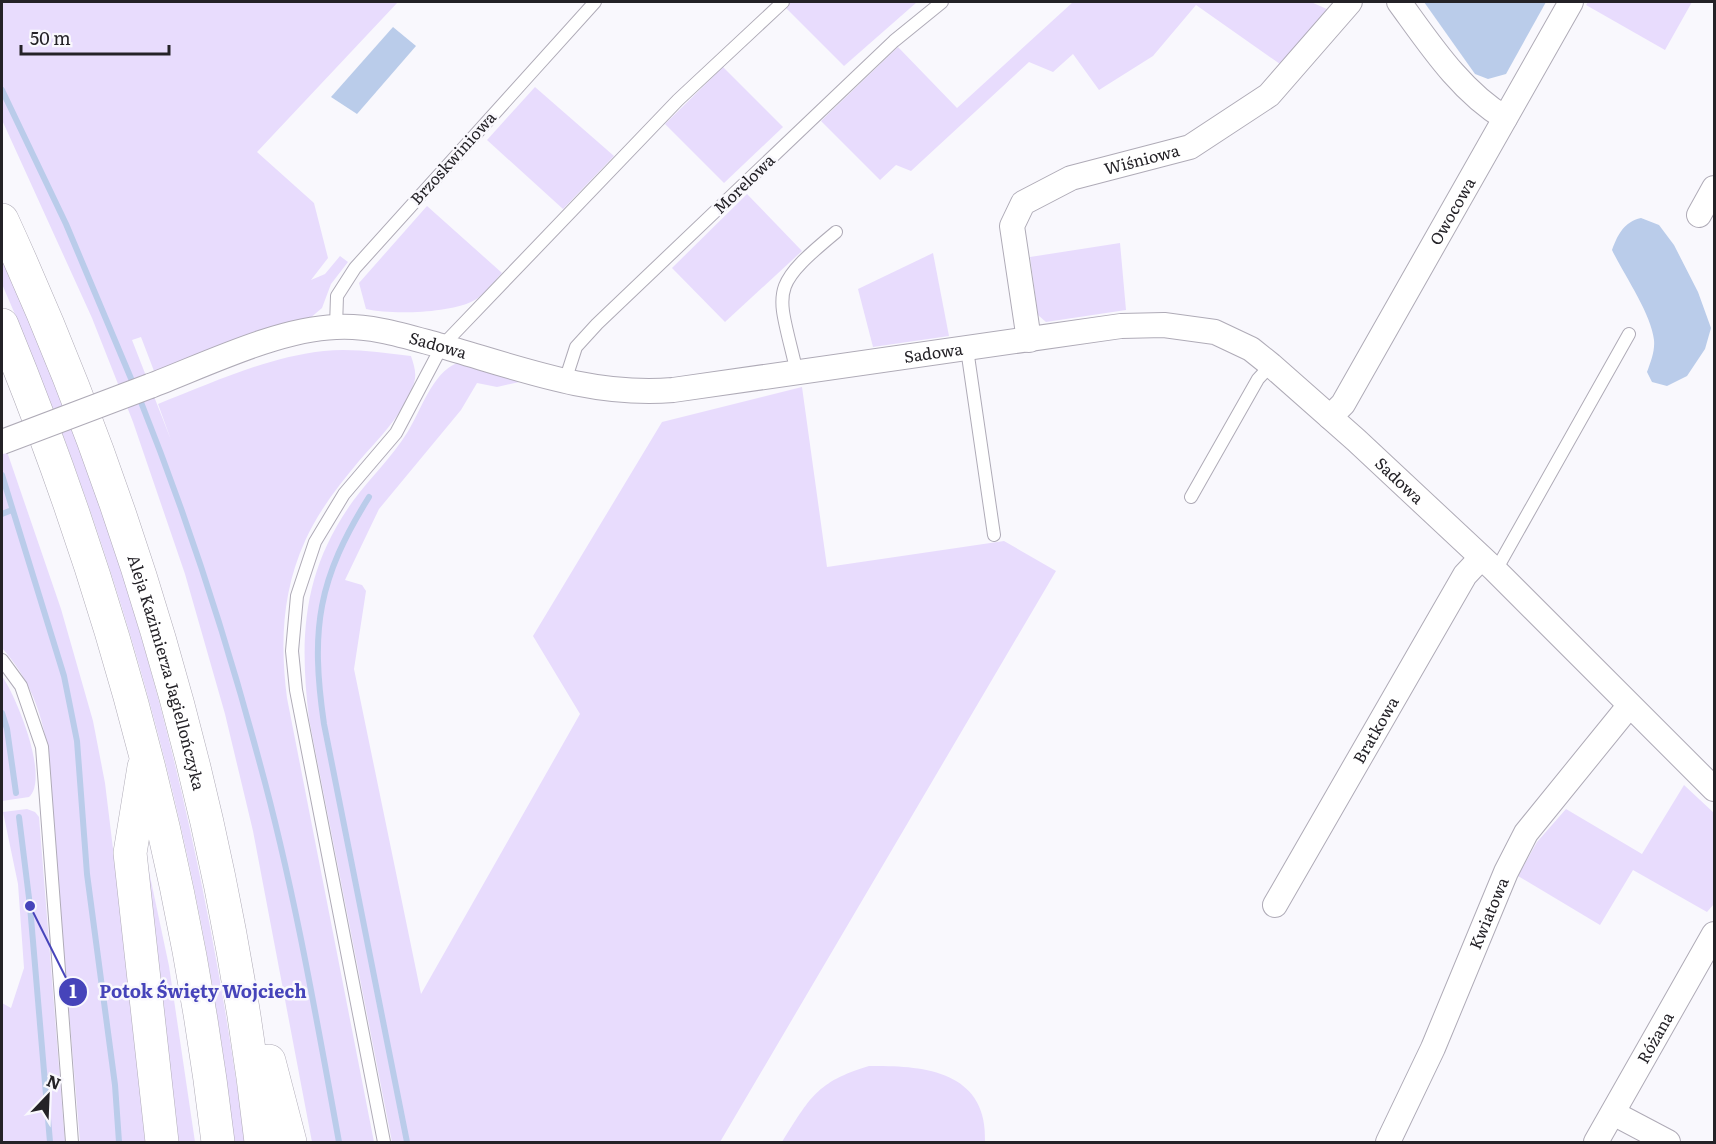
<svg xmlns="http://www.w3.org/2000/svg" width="1716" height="1144" viewBox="0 0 1716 1144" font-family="Literata,serif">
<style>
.green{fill:#e8dcfd}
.water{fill:#baccea}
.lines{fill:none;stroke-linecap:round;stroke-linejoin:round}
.stream{stroke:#baccea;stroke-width:6}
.service-casing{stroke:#afabb7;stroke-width:14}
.minor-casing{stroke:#afabb7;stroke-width:26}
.motorway-casing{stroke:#afabb7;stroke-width:34}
.service{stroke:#fff;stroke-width:12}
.minor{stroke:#fff;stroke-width:24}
.motorway{stroke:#fff;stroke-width:33}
.minor-bridge-casing{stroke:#afabb7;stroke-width:26;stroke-linecap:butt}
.minor-bridge{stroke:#fff;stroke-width:24}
.labels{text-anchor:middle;stroke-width:5;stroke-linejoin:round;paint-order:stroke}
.street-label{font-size:16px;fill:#242227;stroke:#f9f8fd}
.leader{fill:none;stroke:#4644ba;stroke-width:2}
.callout-dot{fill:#4644ba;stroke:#f9f8fd;stroke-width:2}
.mark-label{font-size:18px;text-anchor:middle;font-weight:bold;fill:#fff}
.callout-label{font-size:18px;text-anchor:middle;font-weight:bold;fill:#4644ba;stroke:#f9f8fd;stroke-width:5;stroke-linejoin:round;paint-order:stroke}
</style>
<rect width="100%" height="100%" fill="#f9f8fd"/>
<g class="green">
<path d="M2,2H398L257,152L314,203L328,258L311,280L325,274L340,256L348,262L331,284L322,308L309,319L154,371L141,337L132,340L171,440L158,404C212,383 267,357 324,351C353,348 382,353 411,356C414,365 417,374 414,383C404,414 379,438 359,461C338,486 318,512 305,541C282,592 280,643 287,698L374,1142H312L253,831L225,714L185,574L133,422L92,318L2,120Z"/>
<polygon points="791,2 917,2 844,66 785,7"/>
<polygon points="1073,2 1311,2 1329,10 1280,64 1196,5 1153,56 1099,90 1073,54 1053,72 1029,62 911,171 896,165 880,180 821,121 898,47 957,108"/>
<polygon points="1588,2 1692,2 1665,50 1586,5"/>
<polygon points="723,67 783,127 724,183 665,124"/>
<polygon points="535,87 614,156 563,209 487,140"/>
<polygon points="747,194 802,251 725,322 672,268"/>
<path d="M427,206L502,273C493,282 483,297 471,302C447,313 392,315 366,309L359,283Z"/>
<polygon points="1120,243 1126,310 1046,322 1038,315 1030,257"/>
<polygon points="933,253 949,336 873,347 858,289"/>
<path d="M2,258C39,346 77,434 107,525C174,730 216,929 245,1142H234C202,847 120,557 2,284Z"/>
<path d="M457,363L524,381L497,387L477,383L461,410L379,509L345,580L362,585L366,591L354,669L421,994L580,714L533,636L662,422L802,387L827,567L1004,541L1056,571L720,1142H392L309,719C299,635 303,571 353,501C370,478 392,457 407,433C421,411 432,373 457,363Z"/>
<path d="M2,437L61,609L93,721L105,783L140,1070L145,1142H80L46,740C39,704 26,675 2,648Z"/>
<path d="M2,676C16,696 50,778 29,797L2,801Z"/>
<polygon points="1684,785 1714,813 1714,904 1707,912 1633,870 1600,925 1518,876 1537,842 1566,809 1642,854"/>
<polygon points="27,809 35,812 39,817 65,1142 2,1142 2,1003 11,1008 24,968 18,884 3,812"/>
<polygon points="147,862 169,966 195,1142 176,1142"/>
<path d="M869,1066C926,1065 988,1072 985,1142H782C810,1098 816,1082 869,1066Z"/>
</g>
<g class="water">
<polygon points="1424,2 1546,2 1506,74 1488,79 1475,74"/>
<polygon points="393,27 416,46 357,114 331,97"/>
<path d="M1641,218L1659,225L1674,245L1698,292L1711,328L1705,349L1687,376L1667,386L1652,382L1647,372C1651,361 1655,351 1654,340C1651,313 1624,275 1612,250C1618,234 1624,222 1641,218Z"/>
</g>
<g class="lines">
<g class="stream">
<polyline points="2,90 66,224 135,388"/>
<path d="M139,397C187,517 227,640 260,764C294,888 316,1016 339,1142"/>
<polyline points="2,475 64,676 77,741 87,874 115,1085 119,1142"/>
<path d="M369,497C318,579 310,628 324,724L407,1142"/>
<polyline points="2,514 12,510"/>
<polyline points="2,713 7,729 16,793"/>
<polyline points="19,817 30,906 50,1142"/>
</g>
<g class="service-casing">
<g id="service">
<polyline points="336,327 337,296 355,268 595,2"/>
<polyline points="967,349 994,535"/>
<path d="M797,373C778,289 766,290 836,232"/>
<polyline points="565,381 576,347 597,324 894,41 942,2"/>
<polyline points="1191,497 1258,379 1271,365"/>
<polyline points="1494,569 1500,563 1629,334"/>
<polyline points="2,660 21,686 42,747 72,1142"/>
<polyline points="384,1142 296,690 292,651 297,596 315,542 344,494 396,433 442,346 678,100 783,2"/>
</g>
</g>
<g class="minor-casing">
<g id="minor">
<path d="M1399,2C1429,43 1460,91 1505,118"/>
<polyline points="1699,215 1714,188"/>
<path id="s1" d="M1029,340L1012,226L1023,203L1071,178L1190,147L1269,95L1350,2"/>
<path id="s2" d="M150,386C205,365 278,329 336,327C371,325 405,336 438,345C516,367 591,397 673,390L1121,326L1164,325L1215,332L1251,349L1271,365L1356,440L1494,569L1714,789"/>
<path id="s3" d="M1330,417L1343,404L1571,2"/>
<path id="s4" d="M1275,905L1465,575L1481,558"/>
<polyline points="1613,1113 1668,1142"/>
<path id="s5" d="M1388,1142L1433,1048L1506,872L1526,833L1629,706"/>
<path id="s6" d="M1596,1142L1714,934"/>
</g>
</g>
<g class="motorway-casing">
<g id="motorway">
<path id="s7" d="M2,220C136,512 225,823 261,1142"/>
<path d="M2,325C110,588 185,860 218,1142"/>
<polyline points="144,767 130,853 162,1142"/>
<polyline points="269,1061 290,1142"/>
</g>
</g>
<use href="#service" class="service"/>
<use href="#minor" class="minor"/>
<use href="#motorway" class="motorway"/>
<g class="minor-bridge-casing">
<polyline id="minor-bridge" points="2,442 150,386"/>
</g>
<use href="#minor-bridge" class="minor-bridge"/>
</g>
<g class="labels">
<g class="street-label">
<text transform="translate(453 158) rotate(-48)" y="6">Brzoskwiniowa</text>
<text dy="6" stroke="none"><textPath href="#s1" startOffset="268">Wiśniowa</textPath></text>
<text transform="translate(744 184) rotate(-44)" y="6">Morelowa</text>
<text dy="6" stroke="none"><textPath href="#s3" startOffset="240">Owocowa</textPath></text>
<text dy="6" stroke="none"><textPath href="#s2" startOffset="300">Sadowa</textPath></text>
<text dy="6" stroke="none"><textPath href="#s2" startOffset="804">Sadowa</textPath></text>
<text dy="6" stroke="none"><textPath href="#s2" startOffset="1326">Sadowa</textPath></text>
<text dy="6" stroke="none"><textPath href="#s7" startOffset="482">Aleja Kazimierza Jagiellończyka</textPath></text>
<text dy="6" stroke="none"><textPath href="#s4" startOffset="202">Bratkowa</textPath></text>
<text dy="6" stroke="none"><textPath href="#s5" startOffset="250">Kwiatowa</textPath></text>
<text dy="6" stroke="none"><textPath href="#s6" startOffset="120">Różana</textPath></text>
</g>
</g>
<path class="leader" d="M30 906L73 992"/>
<g class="callout-dot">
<circle cx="30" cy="906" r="6"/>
<circle cx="73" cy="992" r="15"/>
</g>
<g class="mark-label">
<text x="73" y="998">1</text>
</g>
<g class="callout-label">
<text x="203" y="998">Potok Święty Wojciech</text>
</g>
<rect width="1716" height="1144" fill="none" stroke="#242227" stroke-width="6"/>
<g transform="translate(48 1096) rotate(23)" stroke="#f9f8fd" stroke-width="4.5" paint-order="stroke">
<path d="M0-4.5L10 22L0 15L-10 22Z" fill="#242227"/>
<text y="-9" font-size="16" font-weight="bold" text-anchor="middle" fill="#242227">N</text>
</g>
<path d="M21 45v9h148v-9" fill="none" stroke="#242227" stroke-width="3"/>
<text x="30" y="45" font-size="18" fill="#242227" stroke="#f9f8fd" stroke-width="4.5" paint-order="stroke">50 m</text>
</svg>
